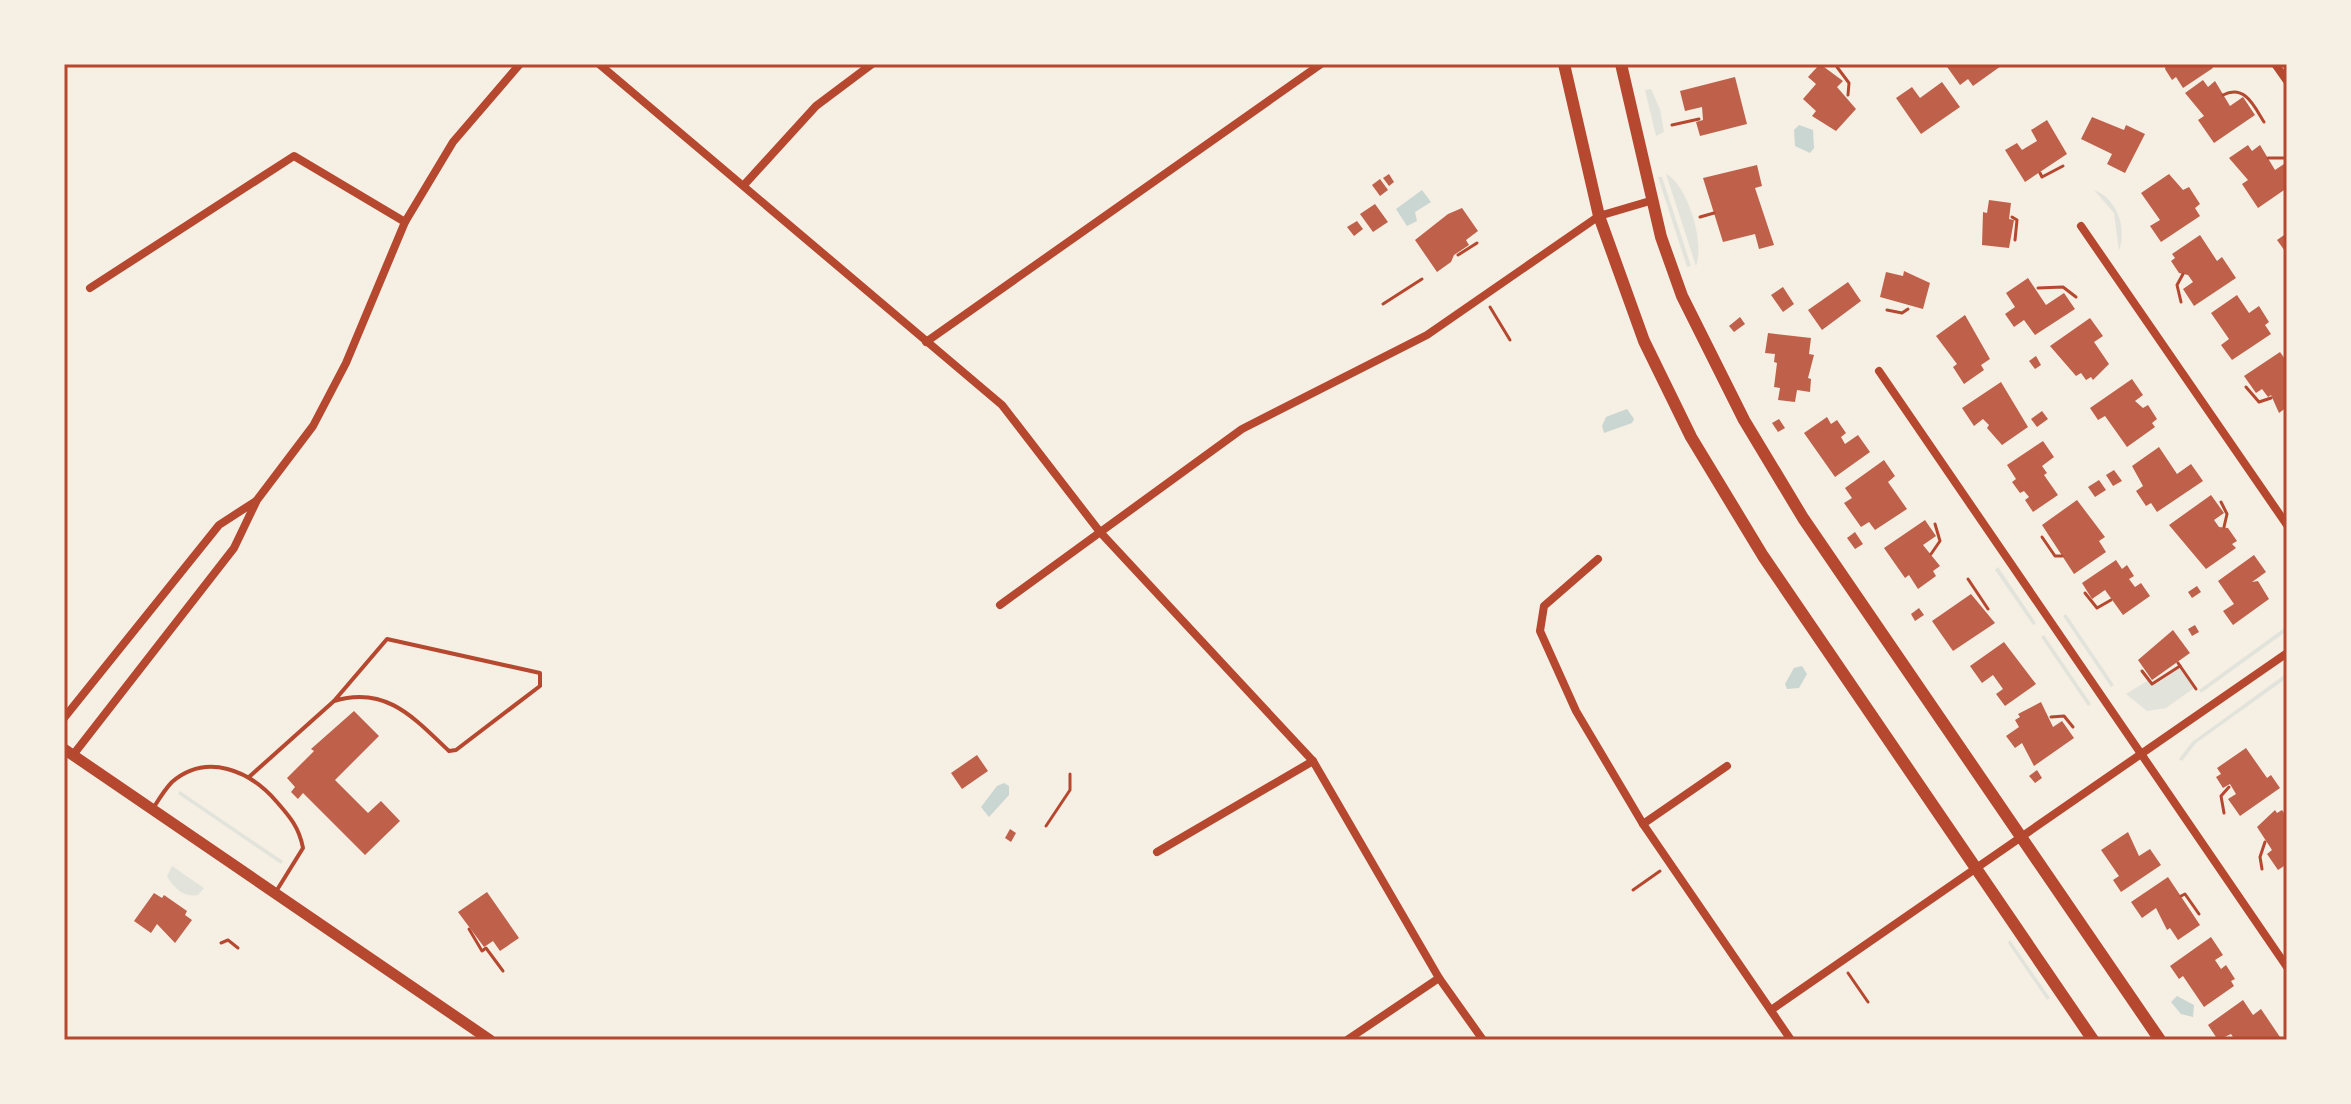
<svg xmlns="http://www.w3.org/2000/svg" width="2351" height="1104" viewBox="0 0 2351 1104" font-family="Overpass,sans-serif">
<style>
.green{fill:#e2e4dc}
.water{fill:#c9d6d2}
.building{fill:#bf614a}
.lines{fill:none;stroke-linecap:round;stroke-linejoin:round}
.path{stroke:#b5482f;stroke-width:3}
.service{stroke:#b5482f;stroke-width:4}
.minor{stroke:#b5482f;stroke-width:8}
.tertiary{stroke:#b5482f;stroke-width:11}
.secondary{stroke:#b5482f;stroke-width:12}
.neatline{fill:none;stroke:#b5482f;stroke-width:3}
</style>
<rect width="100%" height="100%" fill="#f6efe4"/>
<g class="green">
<polygon points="1651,89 1660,109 1664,132 1656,136 1645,90"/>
<path d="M1666,174C1688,185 1705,244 1696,266Z"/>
<polygon points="1658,177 1662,177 1691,266 1687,267"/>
<path d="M2094,190C2118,199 2127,229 2119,251L2114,213Z"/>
<polygon points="1998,567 2036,623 2033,625 1995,570"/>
<polygon points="2066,614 2114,685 2111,687 2063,616"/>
<polygon points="2287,626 2287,631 2201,693 2199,690"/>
<polygon points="2044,635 2091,704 2088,706 2041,637"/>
<polygon points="2180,668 2194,688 2166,708 2147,711 2126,694 2147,681 2156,684"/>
<polygon points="2287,673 2287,678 2196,743 2182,761 2179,759 2192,742"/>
<polygon points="180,791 283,861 281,864 178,794"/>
<path d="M172,866L204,888L198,895C185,898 173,888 167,876Z"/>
<polygon points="2010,940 2050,998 2047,1000 2008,943"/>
</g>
<g class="water">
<polygon points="1799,125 1813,130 1814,148 1810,153 1795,146 1794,130"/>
<polygon points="1422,190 1431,202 1415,212 1417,221 1407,226 1396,209"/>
<polygon points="1627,409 1634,419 1632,423 1604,433 1602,426 1606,417"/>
<polygon points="1802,666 1807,674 1799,688 1787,689 1785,684 1794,668"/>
<polygon points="1004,783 1009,786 1009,795 989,817 981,807 997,786"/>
<polygon points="2177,996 2194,1005 2193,1017 2181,1014 2171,1002"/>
</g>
<g class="building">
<polygon points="1820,64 1843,81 1837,87 1856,109 1836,131 1812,116 1816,111 1803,99 1816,84 1808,77"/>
<polygon points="1945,64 1999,64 2001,66 1973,86 1968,79 1960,85"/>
<polygon points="2166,64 2210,64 2213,68 2183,88 2176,77 2172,80 2165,69"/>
<polygon points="1735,77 1747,124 1700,136 1696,122 1703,120 1702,107 1685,111 1680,91"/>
<polygon points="2203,80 2208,87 2215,81 2230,106 2243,97 2255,115 2214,143 2198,120 2204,116 2185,93"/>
<polygon points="1942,82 1960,107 1921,134 1896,98 1912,87 1920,98"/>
<polygon points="2092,117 2124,130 2126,125 2145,134 2125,173 2107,164 2112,154 2081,139"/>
<polygon points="2047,120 2067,154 2025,182 2005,150 2017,143 2022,150 2037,141 2031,130"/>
<polygon points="2248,145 2252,151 2260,145 2275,170 2287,162 2287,188 2258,208 2242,184 2248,180 2229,158"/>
<polygon points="1757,165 1762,186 1755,188 1774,245 1759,249 1755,234 1723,242 1703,178"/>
<polygon points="1389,174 1394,182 1389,186 1383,178"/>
<polygon points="2169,174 2183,190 2189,187 2200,204 2195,208 2200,216 2161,242 2150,226 2160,220 2141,193"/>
<polygon points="1380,179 1388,190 1380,196 1372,185"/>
<polygon points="1989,200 2011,203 2009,219 2014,220 2009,248 1982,245 1983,212 1987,213"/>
<polygon points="1375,204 1388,222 1373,232 1360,214"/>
<polygon points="1462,208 1478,231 1466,240 1469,245 1454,255 1451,262 1437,272 1415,240 1448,214"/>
<polygon points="1357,221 1363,229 1354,236 1347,227"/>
<polygon points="2287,233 2287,254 2277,240"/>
<polygon points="2200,235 2217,261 2222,257 2236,278 2194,306 2183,289 2193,282 2188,275 2179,273 2171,261 2175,258 2172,254"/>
<polygon points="1904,271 1930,283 1923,309 1880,297 1886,272 1903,276"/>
<polygon points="2028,278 2046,305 2064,293 2075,309 2035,335 2024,320 2014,327 2005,314 2015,307 2006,293"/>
<polygon points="1848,282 1861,301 1822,330 1808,310"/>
<polygon points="1783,287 1794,304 1783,312 1771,295"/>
<polygon points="2237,295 2249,313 2259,306 2269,322 2265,325 2271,334 2232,360 2221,345 2229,339 2211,313"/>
<polygon points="1965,315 1990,359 1981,365 1984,370 1964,384 1953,367 1957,364 1936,336"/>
<polygon points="1740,317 1745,324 1734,332 1729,326"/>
<polygon points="2090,318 2103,336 2094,342 2109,364 2093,380 2091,377 2086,380 2081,373 2076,376 2050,346"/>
<polygon points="1768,333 1811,338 1809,354 1814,355 1808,378 1811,379 1810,392 1797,390 1795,402 1778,400 1780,388 1774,387 1777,363 1774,362 1775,354 1765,353"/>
<polygon points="2280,352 2287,362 2287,407 2279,413 2271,395 2268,397 2262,389 2256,393 2244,376"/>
<polygon points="2036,356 2041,365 2035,369 2029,361"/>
<polygon points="2132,379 2143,395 2135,401 2143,408 2148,405 2157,419 2152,423 2155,427 2127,447 2105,416 2098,420 2090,408"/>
<polygon points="2001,382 2028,427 2002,445 1987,428 1989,425 1983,419 1974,426 1962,408"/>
<polygon points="2042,411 2048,419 2037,427 2031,419"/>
<polygon points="1827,417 1831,424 1837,420 1846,433 1841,437 1845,444 1858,435 1870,452 1835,477 1804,433"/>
<polygon points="1779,419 1785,428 1778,432 1772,423"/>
<polygon points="2043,441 2054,457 2042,466 2047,473 2044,475 2058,495 2033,512 2025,500 2029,497 2024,491 2020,493 2012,482 2016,479 2007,465"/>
<polygon points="2159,447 2177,474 2191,464 2203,481 2157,512 2151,503 2146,506 2136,491 2143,486 2132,466"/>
<polygon points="1884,460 1895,476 1888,482 1907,509 1875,530 1869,522 1861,527 1844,503 1852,498 1845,488"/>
<polygon points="2114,470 2122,481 2113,486 2106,475"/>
<polygon points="2099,480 2106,490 2095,497 2088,487"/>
<polygon points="2211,495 2224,513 2214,520 2219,527 2228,528 2237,541 2232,544 2236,548 2206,569 2169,525"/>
<polygon points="2077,500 2105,537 2099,541 2106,552 2074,574 2042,525"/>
<polygon points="1925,520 1936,536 1923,545 1940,566 1933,571 1936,576 1918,589 1909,575 1905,578 1884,548"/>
<polygon points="1855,532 1863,544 1855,549 1847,538"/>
<polygon points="2254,555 2266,572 2252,582 2258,581 2269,599 2233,625 2223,611 2234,604 2218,581"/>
<polygon points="2116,560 2122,569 2127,565 2134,576 2129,579 2135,587 2141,583 2150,596 2123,615 2105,590 2092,599 2082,583"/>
<polygon points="2197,586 2201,592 2192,598 2188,592"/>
<polygon points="1971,594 1995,623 1953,651 1932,621"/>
<polygon points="1919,608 1924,615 1915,621 1911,614"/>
<polygon points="2195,625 2199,632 2192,636 2188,629"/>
<polygon points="2173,630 2190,653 2152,680 2138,660"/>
<polygon points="2004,642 2036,684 2005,706 1996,694 2003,689 1993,675 1982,683 1970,666"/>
<polygon points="2041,702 2053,727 2062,721 2074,738 2034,766 2022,743 2015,748 2006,736 2019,727 2015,720 2020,717 2018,714"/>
<polygon points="354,711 379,736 335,780 368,813 381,801 400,821 365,855 303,793 298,799 291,792 295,787 287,778 314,751 311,749"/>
<polygon points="2246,748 2267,778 2271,775 2280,788 2240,816 2228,799 2236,794 2230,784 2223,788 2216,777 2221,774 2217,768"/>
<polygon points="977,755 988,771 962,789 951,773"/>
<polygon points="2037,770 2042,778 2035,783 2029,776"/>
<polygon points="2275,810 2277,813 2282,810 2287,817 2287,864 2278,870 2267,854 2272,850 2257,827"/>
<polygon points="1010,829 1016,833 1011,842 1005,838"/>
<polygon points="2128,832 2139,856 2150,849 2161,865 2121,892 2113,880 2119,876 2101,850"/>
<polygon points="2168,877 2200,925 2178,940 2170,928 2167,930 2156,908 2142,918 2131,902"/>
<polygon points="487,892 519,938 500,951 493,941 484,947 458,912"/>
<polygon points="154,893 162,898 164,895 187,911 185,915 192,920 175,943 157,924 151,933 134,921"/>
<polygon points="2211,937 2223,955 2215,960 2221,969 2226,965 2235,979 2231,981 2234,986 2204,1007 2183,976 2179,979 2170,966"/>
<polygon points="2243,1000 2253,1015 2261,1009 2282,1040 2235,1040 2231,1034 2218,1040 2208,1025"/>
</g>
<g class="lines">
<g class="path">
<polyline points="1837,67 1849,83 1848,95"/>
<path d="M2223,95C2245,84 2254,106 2264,122"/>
<polyline points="1672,125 1699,119"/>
<polyline points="2268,158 2287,158"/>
<polyline points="2040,173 2042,177 2063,166"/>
<polyline points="1700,217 1714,213"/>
<polyline points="2012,217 2017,220 2015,240"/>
<polyline points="1458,255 1477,243"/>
<polyline points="2038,288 2063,287 2076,297"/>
<polyline points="2181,302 2177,285 2183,274"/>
<polyline points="1383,304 1422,279"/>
<polyline points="1490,307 1510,340"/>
<polyline points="1887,310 1902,313 1908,309"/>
<polyline points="2246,387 2259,402 2271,398"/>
<polyline points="2221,502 2227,514 2224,527"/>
<polyline points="2042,537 2055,556 2062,556"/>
<polyline points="1931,554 1940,541 1935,524"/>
<polyline points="1968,579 1988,609"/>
<polyline points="2085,593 2097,608 2111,600"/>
<polyline points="2178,663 2196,689"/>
<polyline points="2142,671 2152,684 2180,666"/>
<polyline points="2051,717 2064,716 2073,727"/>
<polyline points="2224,813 2221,796 2229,787"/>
<polyline points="1046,826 1070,790 1070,774"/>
<polyline points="2262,869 2260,857 2265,842"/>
<polyline points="1633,890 1660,871"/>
<polyline points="2181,896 2185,894 2199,914"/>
<polyline points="469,929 482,951 486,948 503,971"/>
<polyline points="221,943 228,940 238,948"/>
<polyline points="1848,973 1868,1002"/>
</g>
<g class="service">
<path d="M249,777L334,701L387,639L540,673V686L456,750L449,751C414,718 386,685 334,701"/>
<path d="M154,807C159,799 165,789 172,782C207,752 250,771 276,801C290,817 299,827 303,848L277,890"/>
</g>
<g class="minor">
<polyline points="599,64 1002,405 1100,532 1313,761 1439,978 1483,1040"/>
<polyline points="2275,64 2287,81"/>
<polyline points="744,185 816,106 872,64"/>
<polyline points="2081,226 2287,525"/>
<polyline points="90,288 294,156 405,222"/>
<polyline points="926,342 1321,64"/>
<polyline points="1879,371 2287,967"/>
<polyline points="1598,559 1544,606 1540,631 1576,711 1643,824 1791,1040"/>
<polyline points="1000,605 1242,429 1427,335 1599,216 1650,201"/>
<polyline points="64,718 219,525 256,501"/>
<polyline points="73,755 234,548 257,500 313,426 346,363 405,222 453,142 520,64"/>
<polyline points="1643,824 1727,766"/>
<polyline points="1157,852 1313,761"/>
<polyline points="1771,1010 2287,653"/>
<polyline points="1347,1040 1439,978"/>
</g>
<polyline class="tertiary" points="64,749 490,1040"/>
<g class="secondary">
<polyline points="1564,64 1599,216 1644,341 1691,437 1763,556 2093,1040"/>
<polyline points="1621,64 1661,237 1682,296 1744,420 1803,518 2160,1040"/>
</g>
</g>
<rect width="2351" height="1104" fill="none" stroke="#f6efe4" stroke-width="132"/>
<rect x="66" y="66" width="2219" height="972" class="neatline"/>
</svg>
